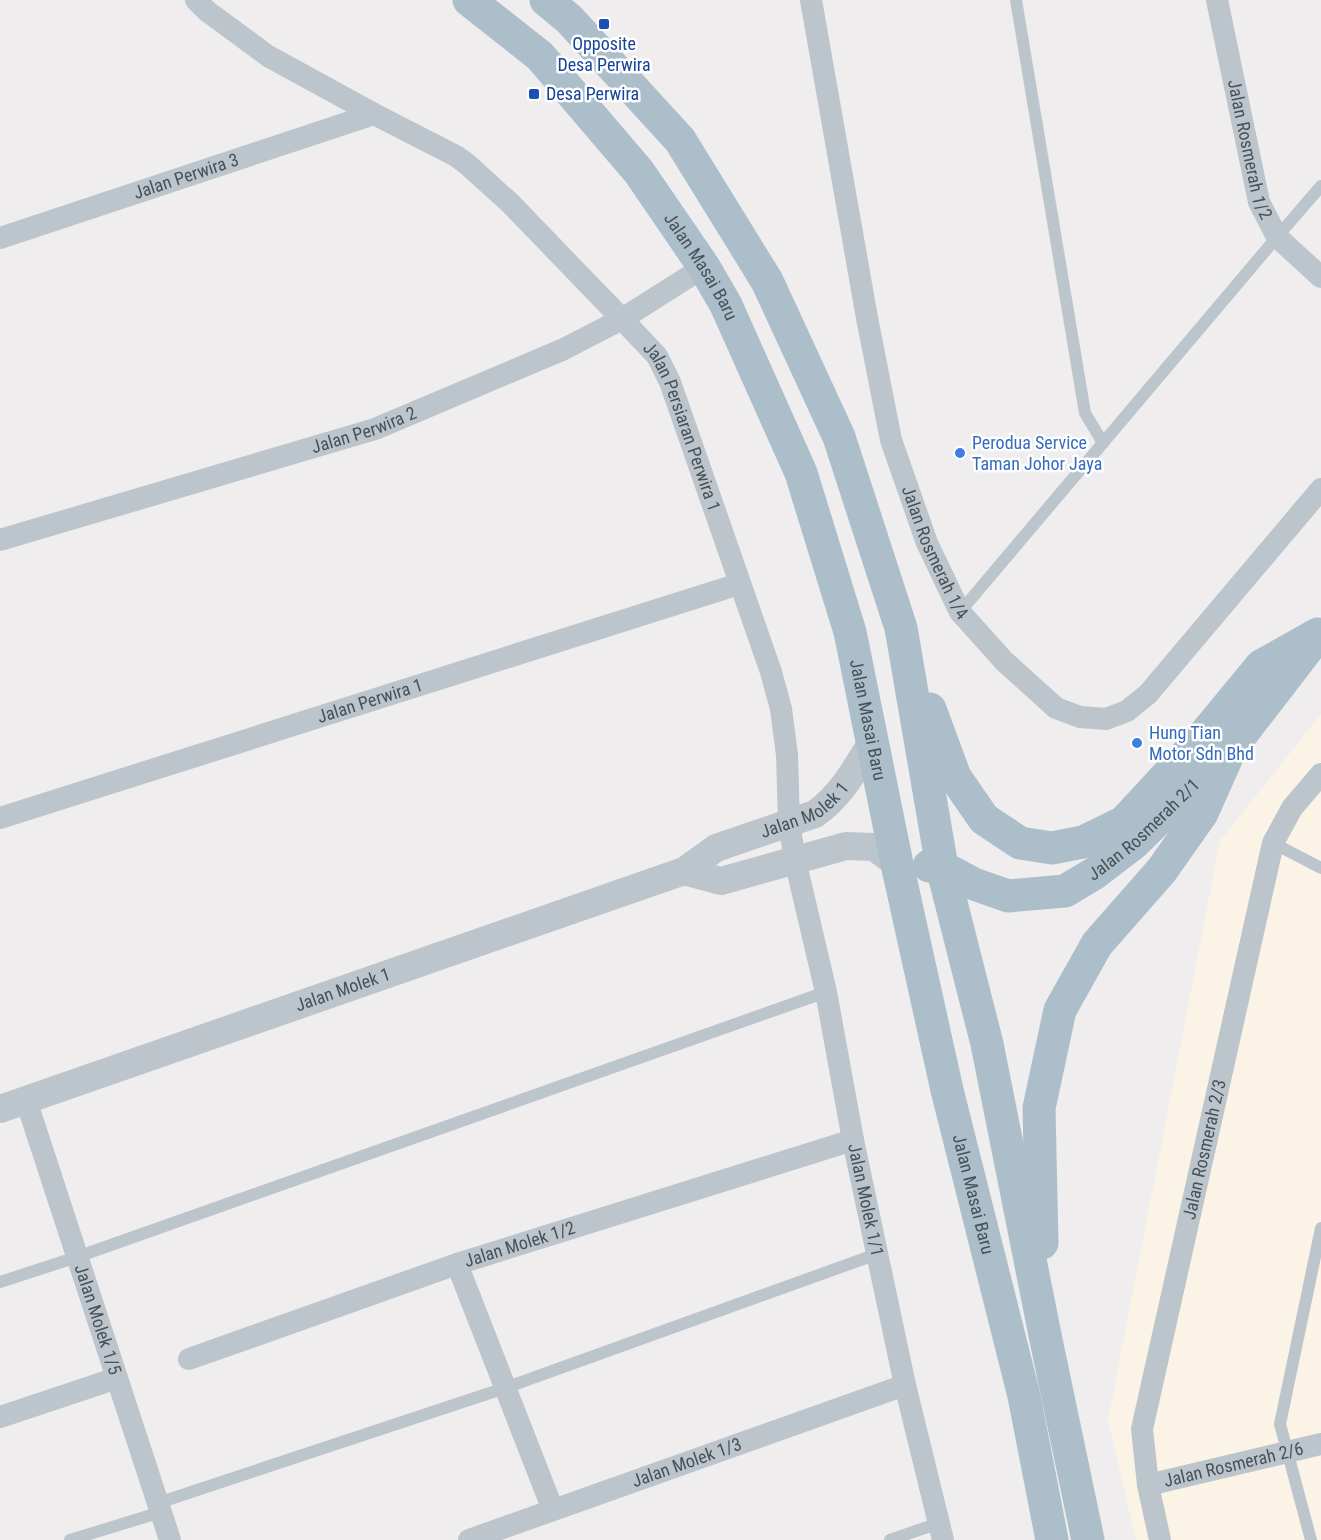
<svg xmlns="http://www.w3.org/2000/svg" width="1321" height="1540" viewBox="0 0 1321 1540" font-family="'Roboto Condensed',sans-serif">
<style>
.commercial{fill:#fbf4e6}
.lines{fill:none;stroke-linecap:round;stroke-linejoin:round}
.service{stroke:#bcc5cc;stroke-width:12}
.minor{stroke:#bcc5cc;stroke-width:22}
.tertiary{stroke:#bcc5cc;stroke-width:28}
.primary{stroke:#adbecb;stroke-width:33}
.transit-dot{fill:#1a4fb4;stroke:#fff;stroke-width:2}
.shop-dot{fill:#3f7fe0;stroke:#fff;stroke-width:2}
.labels{text-anchor:middle;stroke-width:5;stroke-linejoin:round;paint-order:stroke}
.transit-label{font-size:18px;fill:#164399;stroke:#fff}
.street-label{font-size:18px;fill:#465159;stroke:#fff}
.shop-label{font-size:18px;fill:#366cbe;stroke:#fff;text-anchor:start}
</style>
<rect width="100%" height="100%" fill="#efeded"/>
<polygon class="commercial" points="1321,714 1321,1540 1136,1540 1108,1420 1220,841"/>
<g class="lines">
<g class="service">
<polyline points="1016,0 1085,413 1103,443"/>
<polyline points="960,612 1277,237 1321,186"/>
<polyline points="1273,843 1321,868"/>
<polyline points="0,1282 77,1257 826,992"/>
<polyline points="158,1503 505,1388 877,1254"/>
<polyline points="70,1540 161,1512"/>
<polyline points="890,1540 939,1523"/>
<polyline points="1311,1540 1280,1424 1321,1228"/>
</g>
<g class="minor">
<path id="s1" d="M196,0L207,11L268,56L374,114L456,156L467,164L510,203L622,319L657,356L670,382L771,672L781,709L787,755L789,823L795,860L826,992L853,1140L905,1385L943,1540"/>
<path id="s2" d="M811,0L867,318L891,440L927,543L960,612L1004,661L1056,708L1080,717L1106,719L1127,711L1148,694L1321,489"/>
<path id="s3" d="M1217,0L1259,202L1277,237L1321,277"/>
<path id="s4" d="M0,238L374,114"/>
<path id="s5" d="M0,540L375,429L564,349L622,319L704,267"/>
<path id="s6" d="M0,818L739,584"/>
<path id="s7" d="M26,1100L170,1540"/>
<polyline points="457,1264 553,1510"/>
<path id="s8" d="M189,1359L457,1264L853,1140"/>
<polyline points="0,1417 117,1378"/>
<path id="s9" d="M1148,1485L1321,1444"/>
<path id="s10" d="M469,1540L905,1385"/>
<path id="s11" d="M1160,1540L1148,1485L1142,1429L1273,843L1292,808L1321,774"/>
</g>
<g class="tertiary">
<polyline points="684,871 721,881 846,846 874,847 897,864"/>
<path id="s12" d="M0,1109L684,871L716,848L815,814C841,796 856,768 872,742"/>
</g>
<g class="primary">
<path id="s13" d="M469,0L540,56L639,172L704,267L726,305L801,473L850,632L897,864L947,1090L1024,1396L1052,1540"/>
<polyline points="546,0 569,19 680,140 767,281 839,437 901,628 942,867 987,1044 1045,1335 1088,1540"/>
<polyline points="930,709 955,777 984,819 1020,843 1052,848 1083,842 1124,822 1200,740 1261,666 1318,634"/>
<path id="s14" d="M929,866L942,867L974,884L1008,896L1065,891L1095,873L1133,844L1231,748L1312,643"/>
<polyline points="1042,1243 1039,1108 1060,1010 1097,944 1162,870 1202,813 1231,748"/>
</g>
</g>
<g class="transit-dot">
<rect x="598" y="18" width="12" height="12" rx="3"/>
<rect x="528" y="88" width="12" height="12" rx="3"/>
</g>
<g class="shop-dot">
<circle cx="960" cy="453" r="6"/>
<circle cx="1137" cy="743" r="6"/>
</g>
<g class="labels">
<g class="transit-label">
<text x="604" y="50">Opposite<tspan x="604" dy="21">Desa Perwira</tspan></text>
<text x="546" y="100" text-anchor="start">Desa Perwira</text>
</g>
<g class="street-label">
<text dy="6" stroke="none"><textPath href="#s3" startOffset="153">Jalan Rosmerah 1/2</textPath></text>
<text dy="6" stroke="none"><textPath href="#s4" startOffset="196">Jalan Perwira 3</textPath></text>
<text dy="6" stroke="none"><textPath href="#s13" startOffset="356">Jalan Masai Baru</textPath></text>
<text dy="6" stroke="none"><textPath href="#s5" startOffset="380">Jalan Perwira 2</textPath></text>
<text dy="6" stroke="none"><textPath href="#s1" startOffset="663">Jalan Persiaran Perwira 1</textPath></text>
<text dy="6" stroke="none"><textPath href="#s2" startOffset="568">Jalan Rosmerah 1/4</textPath></text>
<text dy="6" stroke="none"><textPath href="#s6" startOffset="388">Jalan Perwira 1</textPath></text>
<text dy="6" stroke="none"><textPath href="#s13" startOffset="842">Jalan Masai Baru</textPath></text>
<text dy="6" stroke="none"><textPath href="#s12" startOffset="861">Jalan Molek 1</textPath></text>
<text dy="6" stroke="none"><textPath href="#s14" startOffset="243">Jalan Rosmerah 2/1</textPath></text>
<text dy="6" stroke="none"><textPath href="#s12" startOffset="363">Jalan Molek 1</textPath></text>
<text dy="6" stroke="none"><textPath href="#s11" startOffset="399">Jalan Rosmerah 2/3</textPath></text>
<text dy="6" stroke="none"><textPath href="#s13" startOffset="1328">Jalan Masai Baru</textPath></text>
<text dy="6" stroke="none"><textPath href="#s1" startOffset="1462">Jalan Molek 1/1</textPath></text>
<text dy="6" stroke="none"><textPath href="#s8" startOffset="350">Jalan Molek 1/2</textPath></text>
<text dy="6" stroke="none"><textPath href="#s7" startOffset="231">Jalan Molek 1/5</textPath></text>
<text dy="6" stroke="none"><textPath href="#s10" startOffset="231">Jalan Molek 1/3</textPath></text>
<text dy="6" stroke="none"><textPath href="#s9" startOffset="88">Jalan Rosmerah 2/6</textPath></text>
</g>
<g class="shop-label">
<text x="972" y="449">Perodua Service<tspan x="972" dy="21">Taman Johor Jaya</tspan></text>
<text x="1149" y="739">Hung Tian<tspan x="1149" dy="21">Motor Sdn Bhd</tspan></text>
</g>
</g>
</svg>
